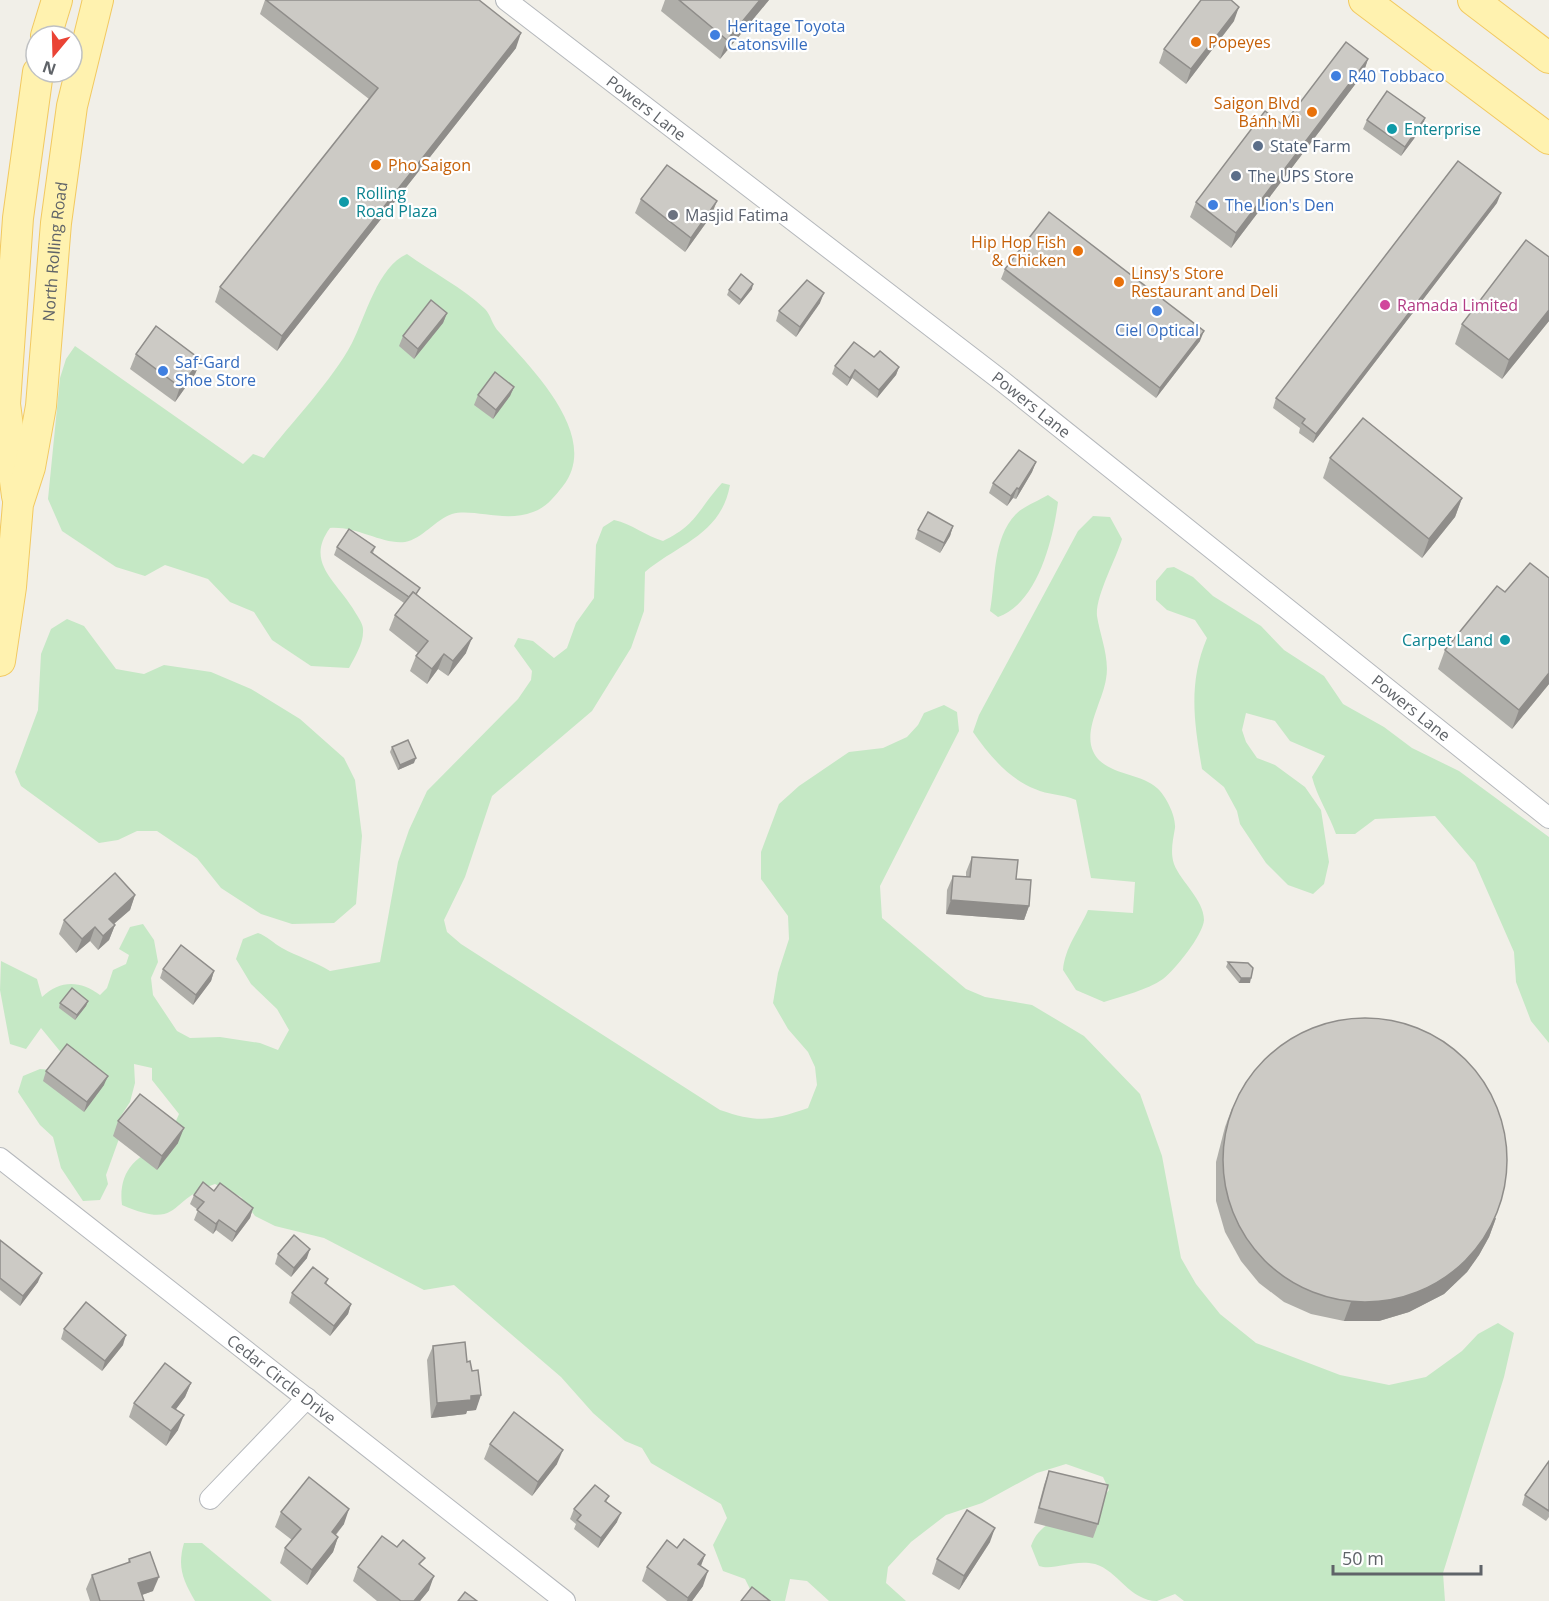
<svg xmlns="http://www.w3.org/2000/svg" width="1549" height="1601" viewBox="0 0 1549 1601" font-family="'Open Sans',sans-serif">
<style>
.green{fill:#c5e8c5}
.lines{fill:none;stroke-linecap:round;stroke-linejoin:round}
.minor-casing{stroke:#b5b8bc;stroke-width:22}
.primary-casing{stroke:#f2c960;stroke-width:32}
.minor{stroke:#fff;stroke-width:20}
.primary{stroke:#fff2af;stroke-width:30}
.wall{fill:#afaea9}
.shaded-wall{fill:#8f8d8a}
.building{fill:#cccac5;stroke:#8f8d8a;stroke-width:1.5}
.shop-dot{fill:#3f7fe0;stroke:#fff;stroke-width:2}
.food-dot{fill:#e8710a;stroke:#fff;stroke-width:2}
.culture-dot{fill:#0f9aa8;stroke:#fff;stroke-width:2}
.service-dot{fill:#5c6f8a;stroke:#fff;stroke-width:2}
.worship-dot{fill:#6b7280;stroke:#fff;stroke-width:2}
.hotel-dot{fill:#d1479c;stroke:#fff;stroke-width:2}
.labels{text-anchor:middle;stroke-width:4.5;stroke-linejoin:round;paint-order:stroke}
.shop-label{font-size:16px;fill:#366cbe;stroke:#fff;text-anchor:start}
.food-label{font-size:16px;fill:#c56008;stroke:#fff;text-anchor:start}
.street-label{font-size:16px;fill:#5f6368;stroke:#fff}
.culture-label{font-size:16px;fill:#0d838f;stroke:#fff;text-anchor:start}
.service-label{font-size:16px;fill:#4e5e75;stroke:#fff;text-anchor:start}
.worship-label{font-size:16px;fill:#5b616d;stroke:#fff;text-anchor:start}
.hotel-label{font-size:16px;fill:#b23c85;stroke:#fff;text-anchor:start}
</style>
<rect width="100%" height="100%" fill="#f1efe8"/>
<g class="green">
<path d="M407,254C432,272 463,288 485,309C491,315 492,325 499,332C530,367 602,436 563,486C555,496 546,508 533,512C505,523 473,508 452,514C435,520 422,539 405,542C383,545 357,526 330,528C304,563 338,582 355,612C358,617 363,624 363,629C364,643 355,656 349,668L311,666L272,640L254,612L230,602L208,579L165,565L145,576L116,567L62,531L48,499L60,378L66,359L75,346L243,464L253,454L264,458C291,423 332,381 352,343C365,318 378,266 407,254Z"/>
<path d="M722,483L730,485C721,535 678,544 645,572L644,611L631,648L592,711L492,796L465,877L444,920L447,932L461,944L720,1110C758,1123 770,1121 808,1108L817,1085L815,1067L808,1052L788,1029L773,1003L778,973L789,939L788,916L761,879V852L779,804L799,786L849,752L883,748L907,737L918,725L924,713L944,705L957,712L959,731L880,886L882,918L966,989L985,997L1032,1005L1084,1036L1140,1094L1162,1156L1181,1258L1196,1284L1220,1314L1256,1343L1340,1375L1389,1385L1426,1377L1462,1351L1478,1334L1498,1323L1514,1333L1504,1377L1443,1573L1445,1601H1184L1175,1594C1169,1596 1163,1599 1157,1601C1130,1601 1117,1570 1095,1564C1073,1559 1054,1571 1039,1566L1031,1546C1040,1520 1065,1517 1089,1513L1109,1490L1103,1477L1066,1464L1037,1473L982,1503L946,1515L911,1542L888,1567L886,1583L906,1601H829L807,1581L790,1579L785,1601H756L745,1579L723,1571L713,1545L727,1518L721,1504L651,1463L642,1448L625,1441L593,1413L561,1377L454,1285L424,1290L324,1238L275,1226L255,1216L241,1197L215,1184C167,1199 182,1231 122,1205C118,1174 134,1154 165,1146L179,1114L152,1080V1068L134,1064L135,1083L130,1102L119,1119L120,1136L106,1175L108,1184L100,1200L83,1201L61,1168L53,1137L40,1125L18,1092L23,1076L40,1069L77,1072L41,1028L26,1049L10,1044L0,990L1,961L37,979L42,997C60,980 80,980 100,995L107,988L113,970L126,964L129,955L119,949L130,927L143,924L154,940L158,962L151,978L153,995L177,1031L190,1038L220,1037L260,1043L278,1050L289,1030L277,1009L251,984L236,959L243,939L258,933C267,936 273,943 282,948C298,957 314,961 330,971L380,962L398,862L409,830L427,791L518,699L531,680L532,671L514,646L518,638L533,641L554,658L567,648L576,623L594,598L596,545L603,527L614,520C632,524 646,536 663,541C697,525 699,508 722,483Z"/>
<path d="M1048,495L1058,502C1053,539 1038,603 998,617L990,611C996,579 992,539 1016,514C1024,506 1038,501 1048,495Z"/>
<path d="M1093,516L1110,517L1122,539C1116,559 1095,597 1097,616C1100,636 1110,658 1106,679C1103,699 1087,724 1091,745C1098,776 1139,771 1157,788C1166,796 1176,816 1175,828C1173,840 1170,852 1174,864C1181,882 1204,900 1204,920C1203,935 1175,970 1163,979C1147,990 1122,996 1104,1002L1076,990L1063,970C1065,947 1079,931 1088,910L1133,913L1135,882L1091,878L1076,800C1062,794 1048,795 1035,789C1009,779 988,754 973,732L979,715L1078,531Z"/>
<path d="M1174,567L1193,577L1213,596L1261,626L1284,650L1324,676L1343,704L1384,727L1412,748L1459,771L1549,837V1043L1531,1021L1516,982L1514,952L1475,863L1435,816L1375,819L1355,834H1336C1329,814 1317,797 1312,777L1325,756L1290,741L1275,721L1246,713L1242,730L1246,742L1257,758L1275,765L1305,787L1321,810L1329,862L1324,884L1313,894L1288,885L1266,863L1240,824L1237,811L1224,787L1202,769C1194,722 1188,683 1207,638L1195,620L1167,610L1156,600V581L1167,568Z"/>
<polygon points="67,619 84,626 116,669 144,674 164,665 211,672 251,689 300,719 344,758 355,780 362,836 356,904 334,923 292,924 261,914 221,888 197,858 157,831 137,831 118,840 99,843 21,786 15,772 38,710 41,654 51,629"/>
<path d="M184,1543H202L272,1601H195C183,1580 177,1567 184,1543Z"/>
</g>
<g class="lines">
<g class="minor-casing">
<g id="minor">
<path id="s1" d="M506,0L1002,381L1549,818"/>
<path id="s2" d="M0,1158L565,1601"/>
<polyline points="210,1499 307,1398"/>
</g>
</g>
<g class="primary-casing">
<g id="primary">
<polyline points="1364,0 1549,139"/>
<polyline points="1473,0 1549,58"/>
<polyline points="46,36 57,0"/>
<polyline points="17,496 5,404 18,218 38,72"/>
<path id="s3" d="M0,661L11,587L18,504L30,467L41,406L56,223L72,106L98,0"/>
</g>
</g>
<use href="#minor" class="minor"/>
<use href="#primary" class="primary"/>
</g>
<g class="wall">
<polygon points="265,0 479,0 516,48 277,351 215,302 220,287 369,99 260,14"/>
<polygon points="665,0 769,0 720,59 661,11"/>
<polygon points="1234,21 1186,84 1159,63 1164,49"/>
<polygon points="1368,59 1363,74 1231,248 1190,217 1196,202 1283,125"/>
<polygon points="1367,120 1422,128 1401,156 1363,129"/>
<polygon points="641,199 711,216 685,252 635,213"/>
<polygon points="1497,203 1313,443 1299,433 1300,428 1273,408 1276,398"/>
<polygon points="1549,257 1549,321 1502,379 1455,344 1462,324"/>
<polygon points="1005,269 1200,341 1156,398 1001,279"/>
<polygon points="752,289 739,305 727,295 729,290"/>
<polygon points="820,303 796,337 776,321 779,311"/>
<polygon points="447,313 443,323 414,359 399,346 403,336"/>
<polygon points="136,354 201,360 195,374 175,402 130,369"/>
<polygon points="874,357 899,367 896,375 877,398 852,378 847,386 832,374 835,366"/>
<polygon points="514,387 510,396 493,419 474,405 478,395"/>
<polygon points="1330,458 1462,498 1455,517 1422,558 1323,478"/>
<polygon points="1036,462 1032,472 1016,499 1013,498 1007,506 989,493 993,483"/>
<polygon points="953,526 950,536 940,553 915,539 918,530"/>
<polygon points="337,547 375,547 373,553 418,595 466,653 448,676 438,669 427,684 410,671 416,656 418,653 389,630 395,615 404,603 334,555"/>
<polygon points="1549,578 1549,684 1512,729 1438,669 1445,650 1505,592"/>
<polygon points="392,747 414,763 398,770 390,752"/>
<polygon points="972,857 1016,879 1029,906 1024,920 946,914 947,890 953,876 966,877 966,872"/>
<polygon points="135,895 130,910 114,924 115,925 109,940 98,950 90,941 76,953 59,934 64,920"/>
<polygon points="1228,962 1250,983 1239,983 1226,967"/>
<polygon points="163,969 214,971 211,981 193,1005 160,978"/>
<polygon points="88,1001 86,1006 75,1020 59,1008 60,1003"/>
<polygon points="46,1071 104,1085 84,1112 43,1081"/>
<polygon points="1232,1108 1496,1218 1489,1237 1479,1255 1467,1272 1444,1294 1409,1312 1379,1321 1344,1321 1311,1314 1284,1302 1259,1283 1241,1261 1225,1232 1216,1201 1216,1162 1225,1127"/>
<polygon points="118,1121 178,1143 157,1170 113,1136"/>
<polygon points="214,1191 253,1208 250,1218 232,1242 216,1230 213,1234 194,1220 198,1210 190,1204 194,1195"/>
<polygon points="0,1240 38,1282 20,1306 0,1290"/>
<polygon points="278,1254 307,1258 291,1277 275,1264"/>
<polygon points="328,1279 326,1285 351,1304 348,1314 330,1336 289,1303 292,1293"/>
<polygon points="64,1329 123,1345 102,1371 61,1339"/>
<polygon points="433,1346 467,1362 472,1371 476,1410 467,1411 466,1414 431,1418 427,1360"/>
<polygon points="191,1383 185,1397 176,1409 178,1430 166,1446 129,1417 134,1403"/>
<polygon points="490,1444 557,1464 532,1496 484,1459"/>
<polygon points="1549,1461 1549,1517 1546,1521 1522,1505 1525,1495"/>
<polygon points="1049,1471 1098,1524 1093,1538 1034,1523 1044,1485"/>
<polygon points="609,1496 606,1502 617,1522 598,1548 574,1529 576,1524 570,1519 574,1509"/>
<polygon points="281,1512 344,1524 336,1535 338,1537 333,1552 307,1585 280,1563 285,1548 292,1540 275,1527"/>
<polygon points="990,1542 959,1590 932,1574 937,1559"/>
<polygon points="677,1548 705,1555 701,1566 703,1586 692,1601 667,1601 642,1581 647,1567"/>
<polygon points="129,1559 153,1591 142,1595 144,1601 90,1601 86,1589 92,1575 128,1563"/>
<polygon points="422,1566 429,1590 420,1601 377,1601 353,1581 358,1567"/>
</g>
<g class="shaded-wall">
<polygon points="760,0 769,0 720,59 727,40"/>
<polygon points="1239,7 1234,21 1186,84 1191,69"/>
<polygon points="521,33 516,48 277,351 282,336"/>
<polygon points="1368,59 1363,74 1231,248 1236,233"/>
<polygon points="1425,118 1422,128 1401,156 1405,147"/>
<polygon points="1501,193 1497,203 1313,443 1316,434"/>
<polygon points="717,201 711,216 685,252 691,238"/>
<polygon points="753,284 752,289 739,305 741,300"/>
<polygon points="824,293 820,303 796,337 800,327"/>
<polygon points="1549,310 1549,321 1502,379 1509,360"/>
<polygon points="447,313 443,323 414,359 418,349"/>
<polygon points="1204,331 1200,341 1156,398 1160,388"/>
<polygon points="201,360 195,374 175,402 180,387"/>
<polygon points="899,367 896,375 877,398 879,390"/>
<polygon points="855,370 852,378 847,386 850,378"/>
<polygon points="514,387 510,396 493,419 496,410"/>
<polygon points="1036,462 1032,472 1016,499 1019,489"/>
<polygon points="1017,488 1013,498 1007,506 1011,496"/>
<polygon points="1462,498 1455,517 1422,558 1429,539"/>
<polygon points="953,526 950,536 940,553 944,543"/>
<polygon points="472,638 466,653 448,676 453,661"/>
<polygon points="444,654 438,669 427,684 432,669"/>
<polygon points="1549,673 1549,684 1512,729 1519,710"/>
<polygon points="416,758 414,763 398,770 400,765"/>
<polygon points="135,895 130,910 103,933 109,919"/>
<polygon points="951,900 1029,906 1024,920 946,914"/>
<polygon points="115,925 109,940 98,950 103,936"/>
<polygon points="95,927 90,941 76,953 82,939"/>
<polygon points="214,971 211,981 193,1005 196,995"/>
<polygon points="1241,978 1251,978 1250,983 1239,983"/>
<polygon points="88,1001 86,1006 75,1020 77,1015"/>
<polygon points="108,1076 104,1085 84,1112 87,1102"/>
<polygon points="184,1128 178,1143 157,1170 162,1156"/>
<polygon points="253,1208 250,1218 232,1242 236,1232"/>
<polygon points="1496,1218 1489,1237 1479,1255 1467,1272 1444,1294 1409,1312 1379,1321 1344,1321 1351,1302"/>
<polygon points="219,1220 216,1230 213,1234 216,1224"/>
<polygon points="310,1249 307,1258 291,1277 294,1268"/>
<polygon points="42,1273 38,1282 20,1306 23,1296"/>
<polygon points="351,1304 348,1314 330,1336 334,1326"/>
<polygon points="126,1335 123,1345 102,1371 105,1361"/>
<polygon points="191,1383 185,1397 167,1421 172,1407"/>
<polygon points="481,1395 476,1410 467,1411 466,1414 431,1418 437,1403 471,1396"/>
<polygon points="184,1415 178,1430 166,1446 171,1431"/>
<polygon points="563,1450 557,1464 532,1496 538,1482"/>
<polygon points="349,1509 344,1524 326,1546 332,1532"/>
<polygon points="621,1513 617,1522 598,1548 601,1538"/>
<polygon points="995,1528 990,1542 959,1590 964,1576"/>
<polygon points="338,1537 333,1552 307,1585 312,1570"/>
<polygon points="705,1555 699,1570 698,1564"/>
<polygon points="708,1571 703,1586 692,1601 687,1601 688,1598"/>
<polygon points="434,1576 429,1590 420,1601 414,1601"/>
<polygon points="159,1577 153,1591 133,1598 138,1583"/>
</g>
<g class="building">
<polygon points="266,0 479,0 521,33 282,336 220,287 378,88"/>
<polygon points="679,0 760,0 727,40"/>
<polygon points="1201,0 1231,0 1239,7 1191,69 1164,49"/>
<polygon points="1346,42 1368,59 1236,233 1196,202 1265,111 1283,125"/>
<polygon points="1387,91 1425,118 1405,147 1367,120"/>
<polygon points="1458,161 1501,193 1316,434 1302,423 1305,419 1276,398"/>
<polygon points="667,165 717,201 691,238 641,199"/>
<polygon points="1049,212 1204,331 1160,388 1005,269"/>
<polygon points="1526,240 1549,257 1549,310 1509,360 1462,324"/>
<polygon points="741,274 753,284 741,300 729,290"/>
<polygon points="807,280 824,293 800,327 779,311"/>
<polygon points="431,300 447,313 418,349 403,336"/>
<polygon points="156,326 201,360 180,387 136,354"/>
<polygon points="854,342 874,357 880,351 899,367 879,390 855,370 850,378 835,366"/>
<polygon points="495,372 514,387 496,410 478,395"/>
<polygon points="1363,418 1462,498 1429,539 1330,458"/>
<polygon points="1019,450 1036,462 1019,489 1017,488 1011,496 993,483"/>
<polygon points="928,512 953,526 944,543 918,530"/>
<polygon points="349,529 375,547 371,552 420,588 416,594 413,592 409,597 337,547"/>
<polygon points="1530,563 1549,578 1549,673 1519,710 1445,650 1497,586 1505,592"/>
<polygon points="413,592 472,638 453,661 444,654 432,669 416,656 428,641 395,615"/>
<polygon points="408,740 416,758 400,765 392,747"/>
<polygon points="972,857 1018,860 1016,879 1031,880 1029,906 951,900 953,876 970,877"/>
<polygon points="115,873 135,895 109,919 115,925 103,936 95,927 82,939 64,920"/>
<polygon points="181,945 214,971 196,995 163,969"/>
<polygon points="1228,962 1248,963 1253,968 1251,978 1241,978"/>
<polygon points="72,988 88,1001 77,1015 60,1003"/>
<circle cx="1365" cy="1160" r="142"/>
<polygon points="67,1044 108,1076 87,1102 46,1071"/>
<polygon points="140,1094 184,1128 162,1156 118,1121"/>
<polygon points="203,1182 214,1191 220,1183 253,1208 236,1232 219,1220 216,1224 197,1210 204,1202 194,1195"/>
<polygon points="294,1235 310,1249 294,1268 278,1254"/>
<polygon points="0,1240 42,1273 23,1296 0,1278"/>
<polygon points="313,1267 328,1279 325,1283 351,1304 334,1326 292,1293"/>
<polygon points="86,1302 126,1335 105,1361 64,1329"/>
<polygon points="465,1342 467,1362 470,1361 472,1371 478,1370 481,1395 471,1396 471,1400 437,1403 433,1346"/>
<polygon points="165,1363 191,1383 172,1407 184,1415 171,1431 134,1403"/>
<polygon points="514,1412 563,1450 538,1482 490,1444"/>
<polygon points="1549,1461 1549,1511 1525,1495"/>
<polygon points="1049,1471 1108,1485 1098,1524 1039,1508"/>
<polygon points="309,1477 349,1509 332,1532 338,1537 312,1570 285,1548 301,1529 281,1512"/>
<polygon points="595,1485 609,1496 605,1501 621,1513 601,1538 577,1520 581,1515 574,1509"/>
<polygon points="967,1510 995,1528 964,1576 937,1559"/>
<polygon points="382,1536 397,1547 403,1540 425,1558 419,1564 434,1576 414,1601 401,1601 358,1567"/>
<polygon points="684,1539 705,1555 698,1564 708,1571 688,1598 647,1567 667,1540 677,1548"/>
<polygon points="150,1552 159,1577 138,1583 144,1601 100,1601 92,1575 130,1562 129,1559"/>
<polygon points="752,1587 770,1601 741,1601"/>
<polygon points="465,1592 477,1601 458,1601"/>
</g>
<g class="shop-dot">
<circle cx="715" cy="35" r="6"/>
<circle cx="1336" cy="76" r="6"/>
<circle cx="1213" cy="205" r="6"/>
<circle cx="1157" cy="311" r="6"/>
<circle cx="163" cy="371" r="6"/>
</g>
<g class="food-dot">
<circle cx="1196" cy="42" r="6"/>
<circle cx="1312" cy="112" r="6"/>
<circle cx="376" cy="165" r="6"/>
<circle cx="1078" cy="251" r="6"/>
<circle cx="1119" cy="282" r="6"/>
</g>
<g class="culture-dot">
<circle cx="1392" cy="129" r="6"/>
<circle cx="344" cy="202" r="6"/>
<circle cx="1505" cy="640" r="6"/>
</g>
<g class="service-dot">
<circle cx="1258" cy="146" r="6"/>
<circle cx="1236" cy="176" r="6"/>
</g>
<circle class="worship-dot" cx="673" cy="215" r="6"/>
<circle class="hotel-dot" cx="1385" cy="305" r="6"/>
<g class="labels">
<g class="shop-label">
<text x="727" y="32">Heritage Toyota<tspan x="727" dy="18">Catonsville</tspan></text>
<text x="1348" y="82">R40 Tobbaco</text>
<text x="1225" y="211">The Lion's Den</text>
<text x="1157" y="336" text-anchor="middle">Ciel Optical</text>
<text x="175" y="368">Saf-Gard<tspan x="175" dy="18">Shoe Store</tspan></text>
</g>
<g class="food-label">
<text x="1208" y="48">Popeyes</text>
<text x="1300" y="109" text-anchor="end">Saigon Blvd<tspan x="1300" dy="18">Bánh Mì</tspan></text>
<text x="388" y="171">Pho Saigon</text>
<text x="1066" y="248" text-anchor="end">Hip Hop Fish<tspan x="1066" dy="18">&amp; Chicken</tspan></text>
<text x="1131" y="279">Linsy's Store<tspan x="1131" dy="18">Restaurant and Deli</tspan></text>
</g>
<g class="street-label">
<text dy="6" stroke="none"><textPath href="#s1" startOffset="177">Powers Lane</textPath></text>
<text dy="6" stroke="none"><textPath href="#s3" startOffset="414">North Rolling Road</textPath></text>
<text dy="6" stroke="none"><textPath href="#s1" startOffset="663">Powers Lane</textPath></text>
<text dy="6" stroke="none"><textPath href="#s1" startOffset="1149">Powers Lane</textPath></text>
<text dy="6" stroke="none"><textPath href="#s2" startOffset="358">Cedar Circle Drive</textPath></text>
</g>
<g class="culture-label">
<text x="1404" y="135">Enterprise</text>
<text x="356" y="199">Rolling<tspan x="356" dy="18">Road Plaza</tspan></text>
<text x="1493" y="646" text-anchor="end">Carpet Land</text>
</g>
<g class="service-label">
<text x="1270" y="152">State Farm</text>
<text x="1248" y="182">The UPS Store</text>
</g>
<g class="worship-label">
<text x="685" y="221">Masjid Fatima</text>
</g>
<g class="hotel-label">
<text x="1397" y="311">Ramada Limited</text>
</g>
</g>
<g transform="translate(54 54) rotate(199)"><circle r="28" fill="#ffffff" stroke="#bfc1c3" stroke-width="1.5"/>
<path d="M0-4.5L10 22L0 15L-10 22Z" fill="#ea4335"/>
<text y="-9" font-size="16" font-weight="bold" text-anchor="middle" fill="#5f6368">N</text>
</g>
<path d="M1333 1565v9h148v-9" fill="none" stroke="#5f6368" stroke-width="3"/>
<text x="1342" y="1565" font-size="18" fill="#5f6368" stroke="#ffffff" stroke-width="4.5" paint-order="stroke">50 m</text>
</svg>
